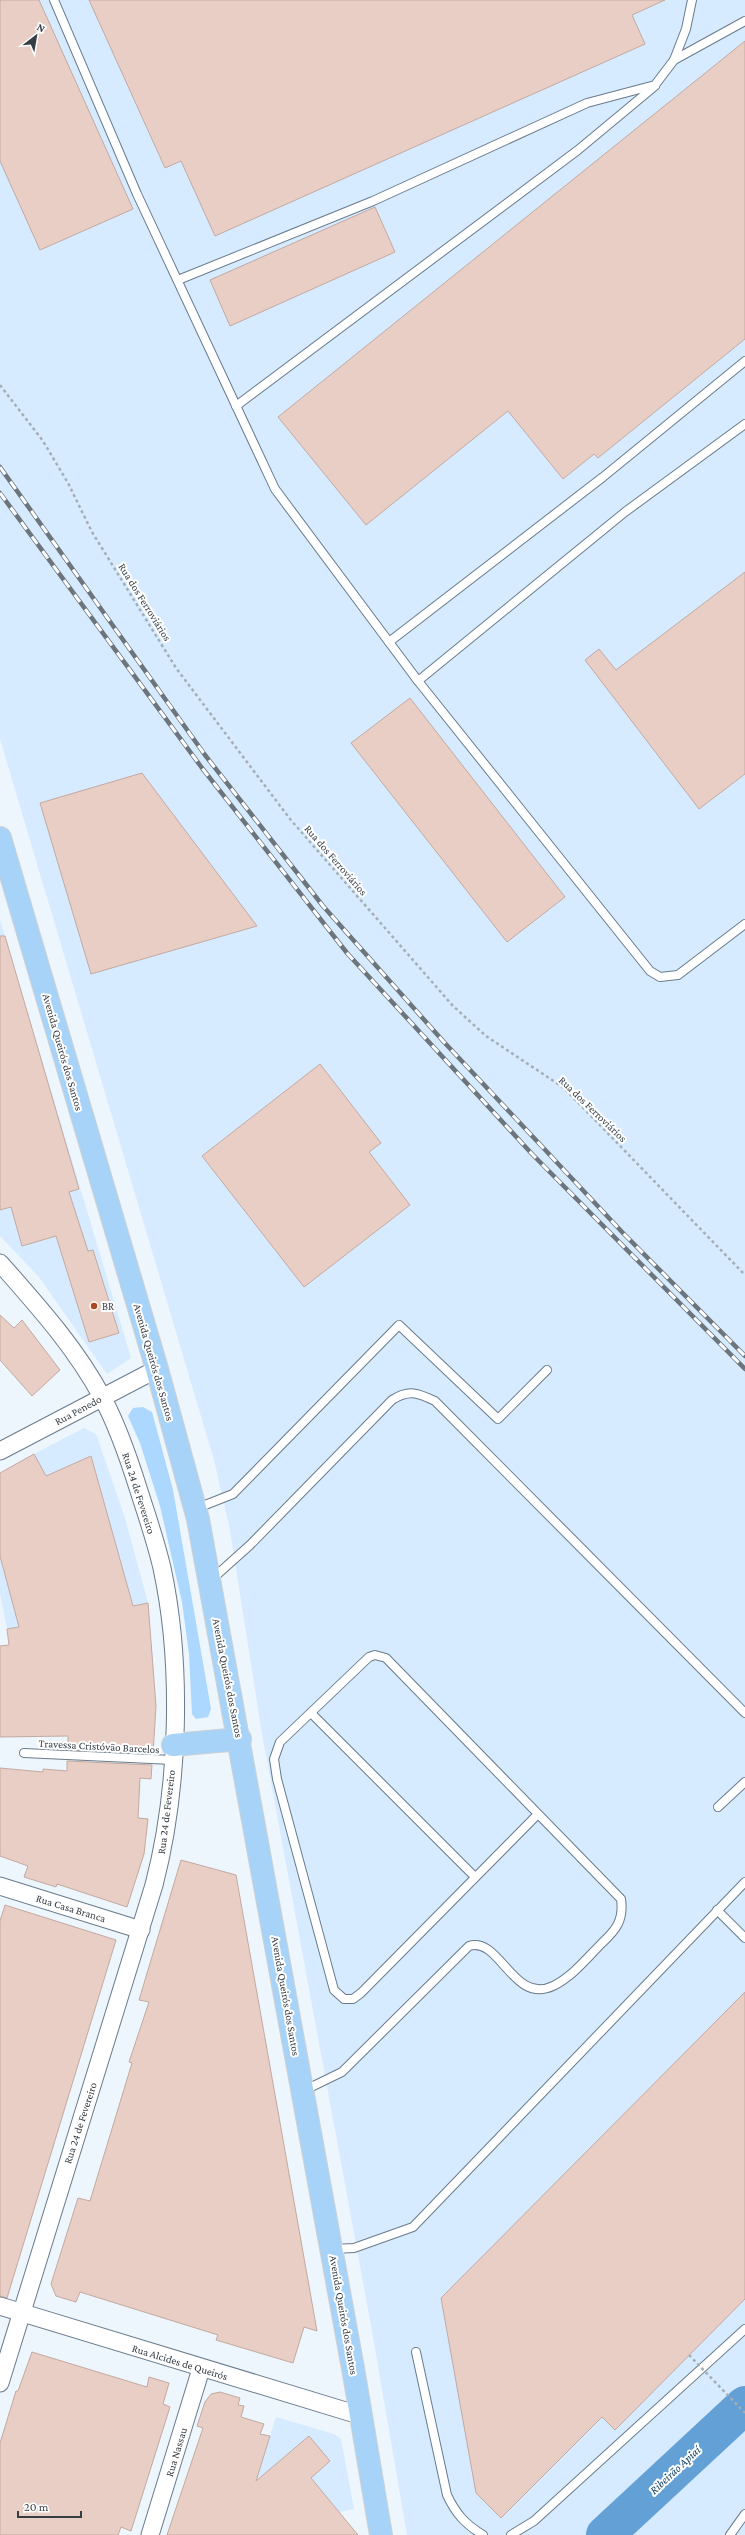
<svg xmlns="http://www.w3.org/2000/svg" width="745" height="2535" viewBox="0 0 745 2535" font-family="'Crimson Pro',serif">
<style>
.built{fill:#d6ebff}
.green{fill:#acd7fe}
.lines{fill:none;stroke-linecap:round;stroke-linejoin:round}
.river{stroke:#63a0d5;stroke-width:38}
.building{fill:#e9cec5;stroke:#c3a9a0}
.lane-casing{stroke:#697b8b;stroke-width:10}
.street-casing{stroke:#697b8b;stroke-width:19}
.primary-casing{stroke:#cfd1d2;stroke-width:24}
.path{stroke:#a6aeb5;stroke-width:2.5;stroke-dasharray:3 3;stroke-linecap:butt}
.lane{stroke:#fff;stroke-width:8}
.street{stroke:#fff;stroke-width:17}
.primary{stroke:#a7d3f8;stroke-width:22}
.rail-casing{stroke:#6c747c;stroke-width:4.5}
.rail{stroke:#fff;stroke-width:3;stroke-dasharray:9;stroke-linecap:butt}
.path-bridge{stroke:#a6aeb5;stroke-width:2.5;stroke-dasharray:3 3;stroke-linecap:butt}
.poi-dot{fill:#ad4720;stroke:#fff;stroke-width:1.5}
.labels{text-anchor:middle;stroke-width:4;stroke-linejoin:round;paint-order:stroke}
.street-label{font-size:11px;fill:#363e45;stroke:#fff}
.poi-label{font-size:11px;fill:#363e45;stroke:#fff;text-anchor:start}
.water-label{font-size:12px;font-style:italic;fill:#144366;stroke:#fff}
</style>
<rect width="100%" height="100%" fill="#edf5fd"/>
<g class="built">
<polygon points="0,0 745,0 745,2535 407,2535 372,2331 261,1728 230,1530 214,1460 0,739"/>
<polygon points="0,920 131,1358 107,1374 39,1277 0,1236"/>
<polygon points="84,1428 96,1434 125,1518 148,1603 154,1681 72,1686 7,1629 0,1594 0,1489 45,1476 34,1454"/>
<polygon points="276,2417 334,2434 341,2439 354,2509 339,2512 251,2497"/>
</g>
<polygon class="green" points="143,1407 152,1412 173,1490 211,1709 208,1717 196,1719 192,1714 189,1654 182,1602 160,1506 140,1443 128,1416 133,1408"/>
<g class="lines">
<polyline class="river" points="605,2535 745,2405"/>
</g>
<g class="building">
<polygon points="0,0 39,0 133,209 40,250 0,161"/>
<polygon points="89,0 665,0 632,15 645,44 215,236 181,161 165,168"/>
<polygon points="745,41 745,339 598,458 594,454 563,479 508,411 366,525 278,417"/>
<polygon points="375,207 395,252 230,326 210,280"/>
<polygon points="745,572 745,774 699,809 585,660 599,649 616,670"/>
<polygon points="410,698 565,897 507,942 351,743"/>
<polygon points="142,773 257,926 91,974 40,803"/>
<polygon points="0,936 5,936 79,1189 69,1192 88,1251 93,1250 119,1333 89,1342 56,1236 22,1246 11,1207 0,1210"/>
<polygon points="320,1064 381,1143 369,1152 410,1205 304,1287 202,1156"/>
<polygon points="0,1315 14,1328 22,1320 60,1370 32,1396 0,1360"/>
<polygon points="34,1454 46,1476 91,1456 133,1606 148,1603 156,1706 153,1754 68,1750 68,1736 0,1737 0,1646 9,1645 7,1629 19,1627 0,1556 0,1473"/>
<polygon points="67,1761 152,1765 151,1779 140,1778 138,1818 148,1819 144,1854 127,1907 57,1884 56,1887 24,1877 28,1866 0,1856 0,1768 43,1772 43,1769 67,1771"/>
<polygon points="181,1860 236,1875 317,2331 304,2327 293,2363 216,2340 218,2335 80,2292 76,2302 56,2296 51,2284 78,2198 90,2201 132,2063 129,2062 149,2002 139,2000"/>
<polygon points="5,1905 116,1940 7,2298 0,2296 0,1921"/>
<polygon points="745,1992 745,2299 615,2430 602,2417 501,2518 476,2493 441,2298"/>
<polygon points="32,2352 147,2387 149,2377 169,2383 163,2404 170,2407 131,2531 121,2527 118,2535 0,2535 0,2443 16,2391 18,2391"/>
<polygon points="220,2392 240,2398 238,2405 244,2406 241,2417 264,2424 260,2434 270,2436 256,2481 309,2436 330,2461 311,2478 358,2535 167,2535 203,2428 197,2426 205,2402 211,2394"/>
</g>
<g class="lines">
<g class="lane-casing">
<g id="lane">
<polyline points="54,0 137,194 275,489 418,681 650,971 660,977 678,975 745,924"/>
<polyline points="674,60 745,21"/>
<polyline points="178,280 373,201 587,103 655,85 674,60 686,29 692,0"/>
<polyline points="236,406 578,150 655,86"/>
<polyline points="389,642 603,477 745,361"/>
<polyline points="418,681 625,512 745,424"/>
<polyline points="195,1509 233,1494 399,1325 498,1419 547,1370"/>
<path d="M211,1580L250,1545L392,1400C409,1389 418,1393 435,1401L745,1713"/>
<polyline points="311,1713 475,1877"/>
<polyline points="24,1753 172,1760"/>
<polyline points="718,1807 745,1782"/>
<polyline points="717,1910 745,1938"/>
<path d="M303,2091L342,2072L469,1946C500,1936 513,2005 553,1986C572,1977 587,1958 602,1943C616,1930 624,1920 621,1899L386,1658L375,1655L369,1657L280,1742L274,1759L277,1779L334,1990L344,1999H353L361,1993L538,1814"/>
<polyline points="333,2249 354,2248 413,2227 745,1882"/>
<path d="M416,2352L447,2495C456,2514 465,2524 483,2535"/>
<polyline points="511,2535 534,2521 745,2329"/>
<polyline points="730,2535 745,2514"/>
</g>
</g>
<g class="street-casing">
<g id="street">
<path d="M0,1263C37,1305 76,1348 102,1397C118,1426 129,1459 139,1491C147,1516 156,1542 162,1568C183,1666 179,1789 154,1885L0,2383"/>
<polyline points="0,1451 157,1369"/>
<polyline points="0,1886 141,1930"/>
<polyline points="0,2306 362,2416"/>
<polyline points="150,2535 201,2369"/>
</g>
</g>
<g class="primary-casing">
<g id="primary">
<polyline points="0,838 157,1369 198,1519 354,2374 381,2535"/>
<polyline points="173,1745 240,1739"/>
</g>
</g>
<polyline class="path" points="0,385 43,441 68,483 92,532 176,668 290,819 453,1006 486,1036 564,1088 745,1275"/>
<use href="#lane" class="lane"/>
<use href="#street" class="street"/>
<use href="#primary" class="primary"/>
<g class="rail-casing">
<g id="rail">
<polyline points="0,467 205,755 323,906 443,1041 623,1233 745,1356"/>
<polyline points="0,493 202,768 347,953 532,1154 745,1369"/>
</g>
</g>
<use href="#rail" class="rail"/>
<polyline class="path-bridge" points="689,2355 745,2413"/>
</g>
<circle class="poi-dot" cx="94" cy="1306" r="4"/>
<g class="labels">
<g class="street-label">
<text transform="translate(145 602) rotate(58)" y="4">Rua dos Ferroviários</text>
<text transform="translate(336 860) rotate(49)" y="4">Rua dos Ferroviários</text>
<text transform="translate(63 1052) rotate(74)" y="4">Avenida Queirós dos Santos</text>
<text transform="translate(593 1109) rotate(44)" y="4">Rua dos Ferroviários</text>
<text transform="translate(154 1362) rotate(74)" y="4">Avenida Queirós dos Santos</text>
<text transform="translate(78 1410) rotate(-28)" y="4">Rua Penedo</text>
<text transform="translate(139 1493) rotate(72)" y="4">Rua 24 de Fevereiro</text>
<text transform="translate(228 1678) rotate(79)" y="4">Avenida Queirós dos Santos</text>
<text transform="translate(99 1746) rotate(3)" y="4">Travessa Cristóvão Barcelos</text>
<text transform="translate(166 1812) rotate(-83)" y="4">Rua 24 de Fevereiro</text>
<text transform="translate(71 1908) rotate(17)" y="4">Rua Casa Branca</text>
<text transform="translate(286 1996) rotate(80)" y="4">Avenida Queirós dos Santos</text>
<text transform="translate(80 2123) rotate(-72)" y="4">Rua 24 de Fevereiro</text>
<text transform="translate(344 2315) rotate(80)" y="4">Avenida Queirós dos Santos</text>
<text transform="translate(180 2362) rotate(17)" y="4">Rua Alcides de Queirós</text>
<text transform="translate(176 2452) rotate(-73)" y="4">Rua Nassau</text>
</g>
<g class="poi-label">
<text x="102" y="1310">BR</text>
</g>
<g class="water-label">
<text transform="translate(675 2470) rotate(-43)" y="4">Ribeirão Apiaí</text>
</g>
</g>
<g transform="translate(36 36) rotate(31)" stroke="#ffffff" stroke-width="3" paint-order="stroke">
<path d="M0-3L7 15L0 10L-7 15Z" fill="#363e45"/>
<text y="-6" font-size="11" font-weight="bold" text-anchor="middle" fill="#363e45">N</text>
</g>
<path d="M18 2511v6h63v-6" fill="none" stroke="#363e45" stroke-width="2"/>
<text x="24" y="2511" font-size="12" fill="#363e45" stroke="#ffffff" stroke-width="3" paint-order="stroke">20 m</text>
</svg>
